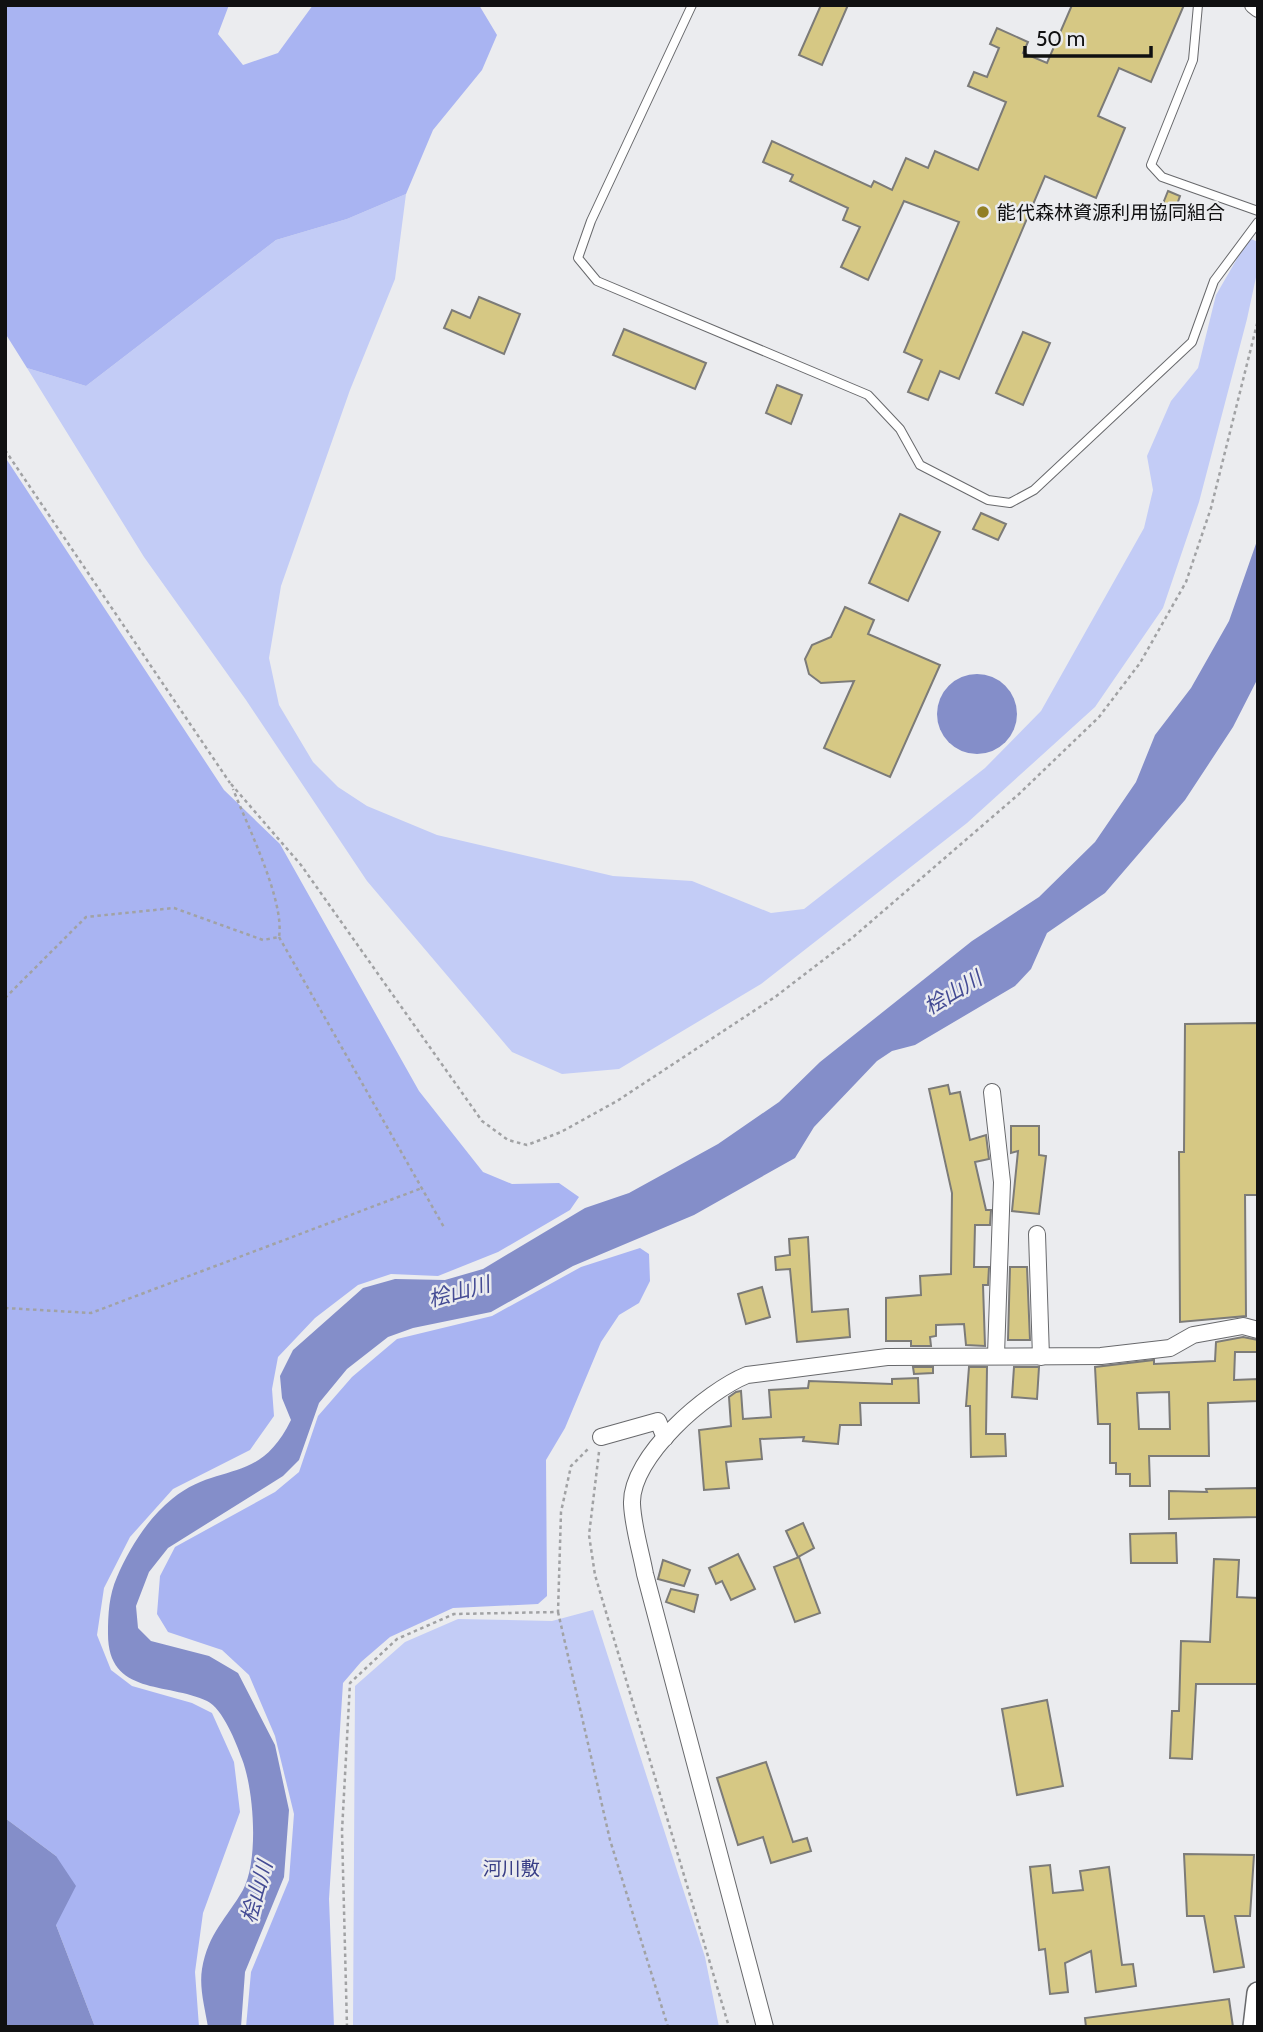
<svg xmlns="http://www.w3.org/2000/svg" width="1263" height="2032" viewBox="0 0 1263 2032" font-family="Cabin,'Noto Sans JP',sans-serif">
<style>
.green{fill:#c3ccf6}
.forest{fill:#a9b4f2}
.water{fill:#848ec9}
.building{fill:#d6c884;stroke:#7c7b78;stroke-width:2;fill-rule:evenodd}
.lines{fill:none;stroke-linecap:round;stroke-linejoin:round}
.service-casing{stroke:#68696c;stroke-width:10}
.minor-casing{stroke:#68696c;stroke-width:18}
.tertiary-casing{stroke:#68696c;stroke-width:24}
.path{stroke:#a1a2a4;stroke-width:2.5;stroke-dasharray:3.5 3.5;stroke-linecap:butt}
.service{stroke:#fff;stroke-width:8}
.minor{stroke:#fff;stroke-width:16}
.tertiary{stroke:#fff;stroke-width:21}
.poi-dot{fill:#917f25;stroke:#ebecef;stroke-width:2.5}
.labels{text-anchor:middle;stroke-width:5;stroke-linejoin:round;paint-order:stroke}
.poi-label{font-size:19px;fill:#101011;stroke:#ebecef;text-anchor:start}
.park-label{font-size:19px;fill:#383e86;stroke:#ebecef}
.water-label{font-size:21px;font-style:italic;fill:#444b94;stroke:#ebecef}
</style>
<rect width="100%" height="100%" fill="#ebecef"/>
<g class="green">
<polygon points="406,194 395,279 350,390 281,586 269,658 279,705 313,762 338,787 367,806 437,835 613,876 692,881 771,913 804,909 985,768 1041,711 1144,528 1153,490 1147,456 1171,401 1198,368 1216,295 1249,238 1258,242 1258,268 1247,319 1199,502 1163,608 1095,707 967,823 761,984 619,1069 562,1074 512,1052 367,881 246,700 144,557 27,368 86,386 276,240 347,219"/>
<polygon points="593,1610 705,1957 719,2027 353,2027 355,1686 405,1642 458,1619 552,1621"/>
</g>
<g class="forest">
<polygon points="5,5 229,5 218,34 243,65 278,53 313,5 479,5 497,35 482,70 433,130 406,194 347,219 276,240 86,386 27,368 5,333"/>
<polygon points="5,457 224,790 280,844 419,1091 483,1172 512,1184 559,1183 579,1197 570,1210 498,1252 438,1276 391,1274 358,1285 315,1318 278,1357 272,1389 274,1416 250,1450 173,1489 130,1537 104,1588 97,1635 111,1670 132,1686 192,1703 212,1713 234,1762 240,1812 203,1913 195,1972 199,2027 95,2027 56,1925 56,1856 5,1818"/>
<polygon points="640,1248 649,1254 650,1281 639,1303 619,1315 601,1342 565,1428 546,1460 547,1596 538,1604 453,1608 390,1637 361,1662 343,1683 329,1899 334,2027 246,2027 251,1972 289,1880 294,1814 275,1736 249,1675 222,1650 168,1632 157,1614 160,1576 175,1547 275,1492 299,1472 318,1416 352,1377 397,1339 492,1316 581,1267"/>
</g>
<g class="water">
<path d="M1258,538V678L1233,727L1185,800L1105,893L1047,933L1031,969L1015,986L915,1045L892,1051L877,1061L814,1127L795,1158L694,1215L573,1266L491,1312L413,1328L388,1337L347,1369L319,1403L299,1460L283,1476L168,1548L149,1572L136,1606L138,1628L151,1641L209,1656L238,1673L275,1745L289,1810L284,1877L245,1972L241,2027H208C205,2008 199,1988 202,1969C208,1933 227,1918 243,1890C259,1860 254,1790 242,1759C236,1742 223,1709 207,1701C167,1682 108,1696 108,1634C108,1614 109,1595 117,1577C129,1549 148,1518 172,1499C219,1461 259,1486 291,1420L282,1398L280,1376L293,1350L363,1288L395,1279L445,1280L483,1269L585,1208L629,1193L718,1144L779,1102L820,1062L972,941L1039,897L1095,842L1136,782L1155,735L1191,688L1229,621Z"/>
<circle cx="977" cy="714" r="40"/>
<polygon points="5,1818 56,1856 76,1886 56,1925 95,2027 5,2027"/>
</g>
<g class="building">
<polygon points="821,5 848,5 822,65 799,55"/>
<polygon points="1072,5 1184,5 1151,82 1119,68 1098,116 1125,128 1096,198 1045,176 959,379 940,371 928,400 908,392 922,360 904,352 959,222 904,201 868,280 841,267 860,227 843,220 848,208 790,181 793,175 763,162 772,141 871,187 874,181 892,190 906,158 928,168 935,151 978,170 1006,102 968,86 974,72 987,77 999,48 990,44 997,28 1028,42 1023,53 1047,63"/>
<polygon points="1168,191 1180,196 1175,210 1162,206"/>
<polygon points="479,297 520,314 504,354 444,328 452,310 470,318"/>
<polygon points="624,329 706,363 695,389 613,355"/>
<polygon points="1023,332 1050,343 1023,405 996,393"/>
<polygon points="777,385 802,395 791,424 766,413"/>
<polygon points="981,513 1006,524 998,540 973,529"/>
<polygon points="900,514 940,532 908,601 869,583"/>
<polygon points="845,607 874,620 868,634 940,665 890,777 824,748 854,681 821,683 809,674 805,659 812,645 831,637"/>
<polygon points="1258,1023 1258,1195 1245,1195 1246,1316 1180,1322 1179,1152 1184,1152 1185,1024"/>
<polygon points="948,1085 950,1094 960,1092 970,1140 986,1135 989,1159 975,1162 986,1210 991,1210 990,1225 975,1225 974,1267 989,1267 988,1285 983,1285 985,1346 966,1345 964,1324 936,1325 936,1336 930,1337 931,1346 911,1346 911,1341 886,1341 886,1298 921,1295 920,1276 951,1274 952,1193 929,1089"/>
<polygon points="1011,1126 1039,1126 1039,1155 1046,1156 1039,1214 1012,1211 1018,1151 1011,1153"/>
<polygon points="808,1237 812,1312 848,1309 850,1337 797,1342 790,1269 776,1270 775,1257 790,1255 789,1239"/>
<polygon points="1010,1267 1027,1267 1030,1340 1008,1340"/>
<polygon points="762,1287 770,1317 746,1324 738,1294"/>
<path d="M1243,1337L1258,1340V1352H1235L1234,1380L1258,1379V1401L1208,1403L1209,1456H1149L1150,1486H1130V1474H1116V1463H1110V1424H1098L1095,1367L1154,1360V1364L1215,1361L1216,1342ZM1169,1392L1170,1429H1139L1137,1393Z"/>
<polygon points="913,1367 933,1367 933,1373 914,1374"/>
<polygon points="969,1367 987,1367 986,1434 1005,1434 1006,1456 971,1457 970,1406 966,1406"/>
<polygon points="1014,1367 1039,1367 1037,1399 1012,1397"/>
<polygon points="918,1378 919,1403 860,1403 861,1425 840,1425 838,1444 803,1441 804,1437 760,1439 762,1459 726,1462 729,1488 704,1490 699,1430 731,1426 729,1397 736,1392 741,1391 743,1419 771,1417 769,1390 808,1388 809,1381 892,1384 892,1379"/>
<polygon points="1258,1488 1258,1517 1169,1519 1169,1491 1207,1492 1206,1489"/>
<polygon points="803,1523 814,1548 798,1557 786,1531"/>
<polygon points="1176,1533 1177,1563 1131,1563 1130,1534"/>
<polygon points="738,1554 755,1589 731,1600 722,1581 716,1584 709,1568"/>
<polygon points="799,1557 820,1613 795,1622 774,1567"/>
<polygon points="1214,1559 1239,1560 1237,1597 1258,1598 1258,1684 1196,1684 1192,1759 1170,1758 1172,1711 1179,1711 1181,1641 1210,1642"/>
<polygon points="663,1560 690,1570 684,1586 658,1579"/>
<polygon points="671,1589 698,1595 694,1612 666,1602"/>
<polygon points="1047,1700 1063,1786 1017,1795 1002,1709"/>
<polygon points="766,1762 793,1842 807,1838 811,1851 771,1863 763,1837 738,1845 717,1778"/>
<polygon points="1184,1854 1254,1855 1250,1916 1235,1916 1244,1967 1214,1972 1204,1916 1187,1916"/>
<polygon points="1050,1865 1053,1893 1083,1890 1080,1871 1109,1867 1122,1965 1133,1964 1136,1986 1096,1992 1091,1951 1065,1963 1068,1992 1050,1994 1045,1949 1039,1950 1030,1867"/>
<polygon points="1229,1999 1233,2027 1086,2027 1085,2018"/>
</g>
<g class="lines">
<g class="service-casing">
<g id="service">
<polyline points="692,5 591,221 578,258 597,281 868,395 900,429 920,465 988,500 1010,503 1034,490 1192,342 1214,281 1258,222"/>
<polyline points="1198,5 1193,60 1151,165 1162,177 1258,211"/>
</g>
</g>
<g class="minor-casing">
<g id="minor">
<polyline points="1253,5 1258,9"/>
<polyline points="992,1092 1002,1182 996,1355"/>
<polyline points="1037,1234 1041,1357"/>
<polyline points="601,1437 658,1421 665,1438"/>
<path d="M765,2027L645,1574C641,1552 633,1527 632,1504C630,1457 707,1391 747,1375L887,1357L1101,1356L1170,1348L1193,1335L1243,1326L1258,1330"/>
</g>
</g>
<g class="tertiary-casing">
<polyline id="tertiary" points="1254,2027 1258,1993"/>
</g>
<g class="path">
<polyline points="5,450 230,783"/>
<polyline points="231,784 301,865 482,1121 508,1140 527,1145 561,1132 617,1101 775,997 852,938 1019,794 1099,717 1140,663 1186,582 1211,508 1258,320"/>
<polyline points="279,937 445,1229"/>
<path d="M5,998L86,917L174,908L263,940L279,937C285,901 247,825 233,789"/>
<polyline points="5,1308 91,1313 422,1188"/>
<polyline points="599,1452 589,1535 595,1575 729,2027"/>
<polyline points="558,1612 610,1840 668,2027"/>
<polyline points="347,2027 342,1831 350,1683 397,1639 454,1614 558,1612 561,1512 571,1466 588,1449"/>
</g>
<use href="#service" class="service"/>
<use href="#minor" class="minor"/>
<use href="#tertiary" class="tertiary"/>
</g>
<circle class="poi-dot" cx="983" cy="212" r="7"/>
<g class="labels">
<g class="poi-label">
<text x="997" y="219">能代森林資源利用協同組合</text>
</g>
<g class="park-label">
<text x="511" y="1875">河川敷</text>
</g>
<g class="water-label">
<text transform="translate(953 993) rotate(-31)" y="7">桧山川</text>
<text transform="translate(459 1292) rotate(-15)" y="7">桧山川</text>
<text transform="translate(257 1892) rotate(-74)" y="7">桧山川</text>
</g>
</g>
<rect width="1263" height="2032" fill="none" stroke="#101011" stroke-width="14"/>
<path d="M1025 46v10h126v-10" fill="none" stroke="#101011" stroke-width="3.5"/>
<text x="1036" y="46" font-size="21" fill="#101011" stroke="#ebecef" stroke-width="5" paint-order="stroke">50 m</text>
</svg>
